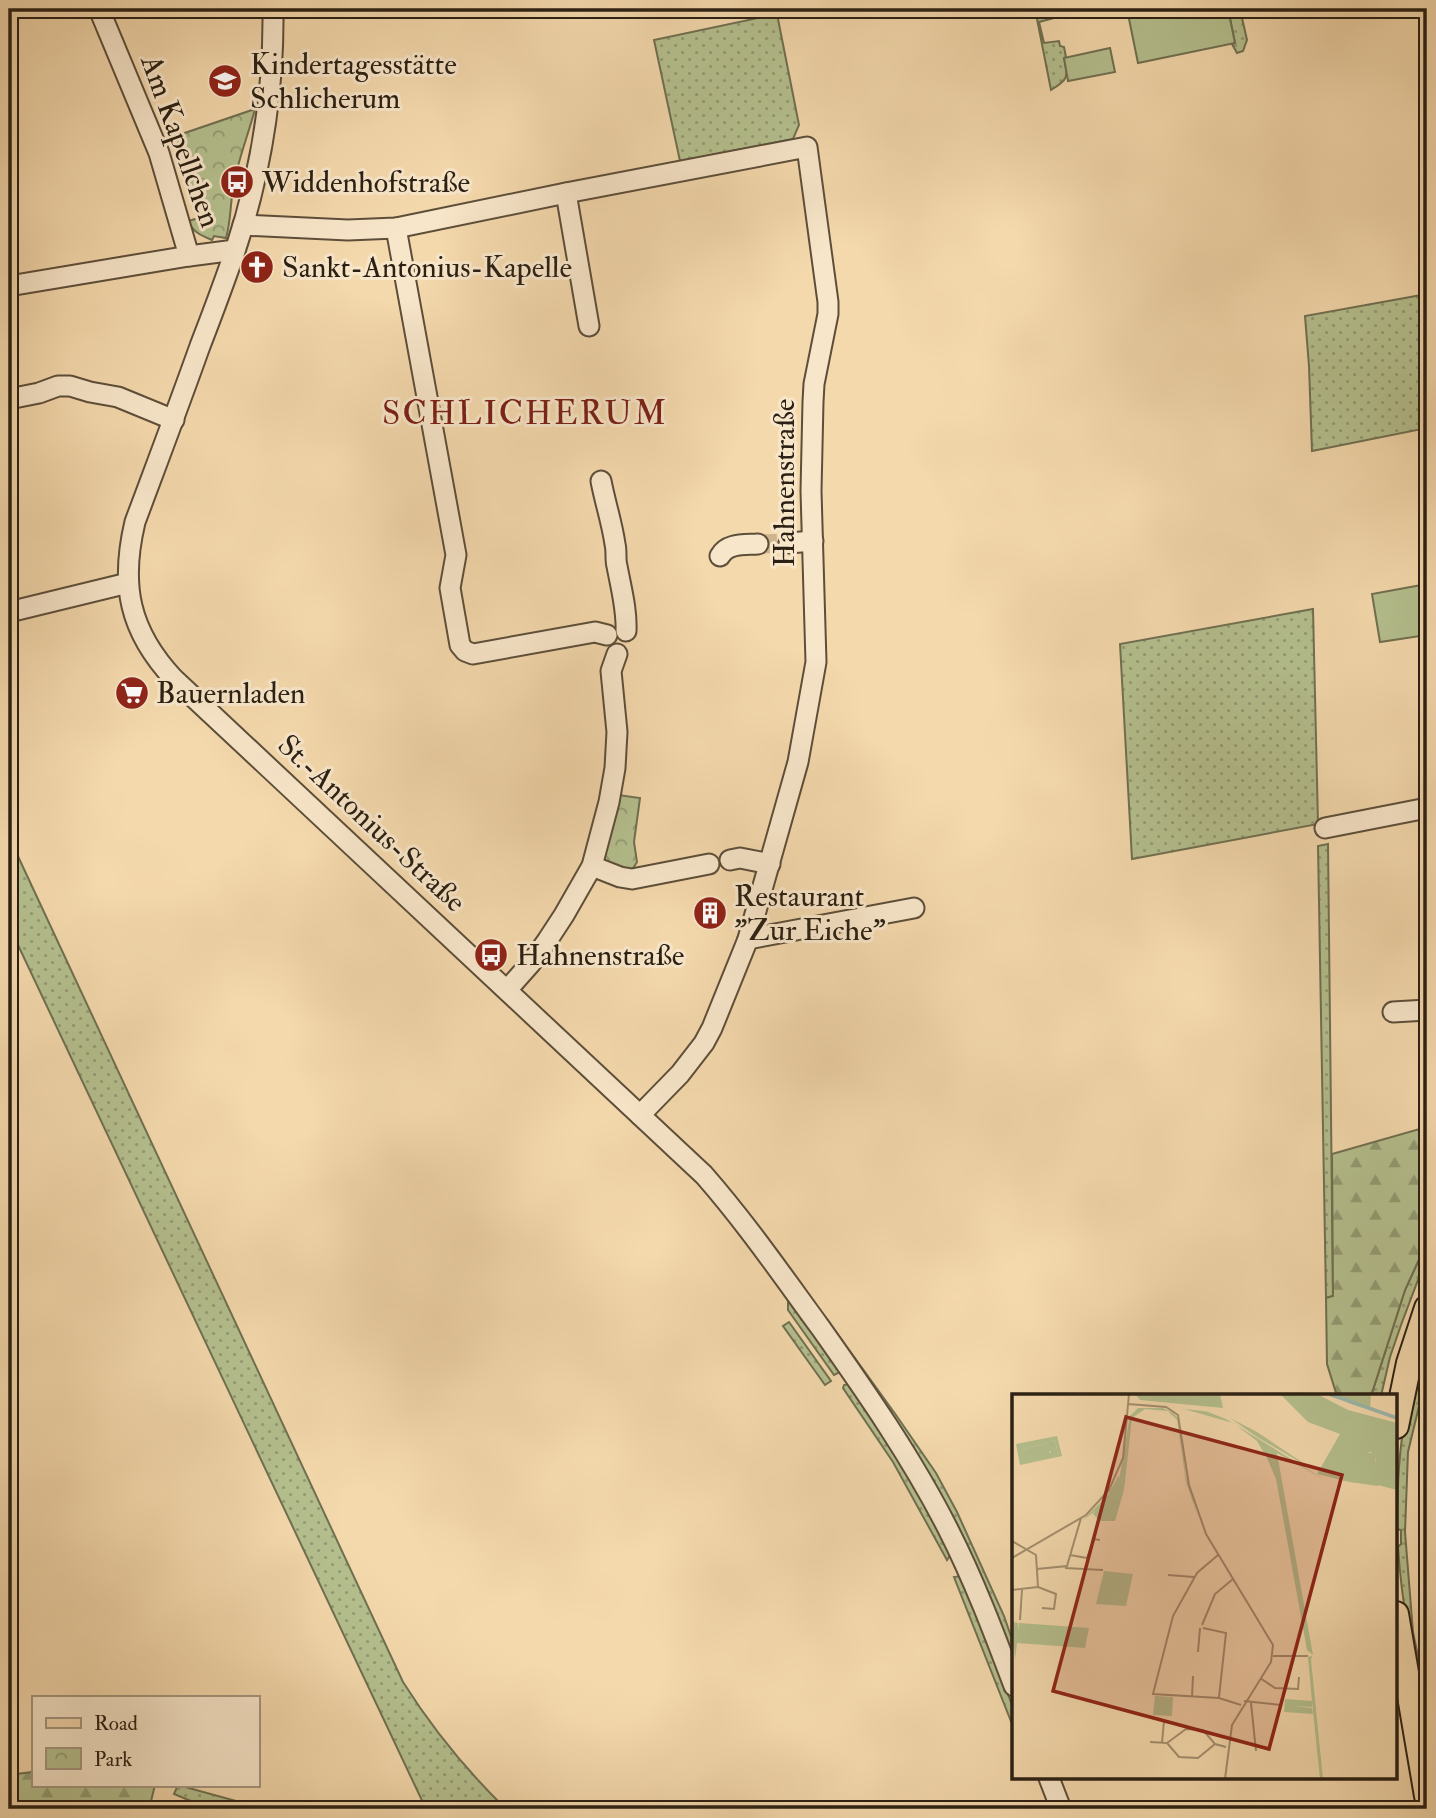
<svg xmlns="http://www.w3.org/2000/svg" width="1436" height="1818" viewBox="0 0 1436 1818" font-family="'IM FELL Double Pica',serif">
<style>
.grass{fill:url(#grass-dots);stroke:#707051;stroke-width:2}
.forest{fill:url(#forest-firs);stroke:#707051;stroke-width:2}
.park{fill:url(#park-crowns);stroke:#707051;stroke-width:2}
.garden{fill:#b5c08f;stroke:#707051;stroke-width:2}
.lines{fill:none;stroke-linecap:round;stroke-linejoin:round}
.minor-tunnel{stroke:#ccb48e;stroke-width:19;stroke-dasharray:19 10;stroke-linecap:butt}
.minor-casing{stroke:#5d4e3a;stroke-width:23}
.major-casing{stroke:#2b2013;stroke-width:28}
.minor{stroke:#f8e6ca;stroke-width:19}
.major{stroke:#f4d9ad;stroke-width:24}
.labels{text-anchor:middle;stroke-width:6;stroke-linejoin:round;paint-order:stroke}
.poi-label{font-size:30px;fill:#2b2013;stroke:#f8e6ca;text-anchor:start}
.street-label{font-size:30px;fill:#2b2013;stroke:#f8e6ca}
.quarter-label{font-size:33px;letter-spacing:2px;fill:#7a1f14;stroke:#f8e6ca}
.inset-river{fill:none;stroke:#9cbaae;stroke-width:3.5}
.inset-road{fill:none;stroke:#a48f6f;stroke-width:2}
.view{fill:#8f2418;fill-opacity:0.15;stroke:#8f2418;stroke-width:3.5}
.inset-edge{fill:none;stroke:#2b2013;stroke-width:3.5}
</style>
<defs>
<pattern id="grass-dots" width="8" height="8" patternUnits="userSpaceOnUse" patternTransform="scale(1.75)"><rect width="8" height="8" fill="#b5c08f"/><path d="M2 2h.1M6 6h.1" fill="none" stroke="#939c74" stroke-width="1.8" stroke-linecap="round"/></pattern>
<pattern id="forest-firs" width="22" height="20" patternUnits="userSpaceOnUse" patternTransform="scale(1.75)"><rect width="22" height="20" fill="#b5c08f"/><path d="M5 1l3.5 6h-7zM16 11l3.5 6h-7z" fill="#939c74"/></pattern>
<pattern id="park-crowns" width="20" height="18" patternUnits="userSpaceOnUse" patternTransform="scale(1.75)"><rect width="20" height="18" fill="#b5c08f"/><path d="M2 6a3 3 0 1 1 6 0M12 15a3 3 0 1 1 6 0" fill="none" stroke="#939c74"/></pattern>
</defs>
<rect width="100%" height="100%" fill="#f4d9ad"/>
<filter id="stains"><feTurbulence type="fractalNoise" baseFrequency=".00286" numOctaves="4"/><feColorMatrix values="0 0 0 0 .2 0 0 0 0 .09 0 0 0 0 .02 0 0 0 .5 -.17"/></filter>
<radialGradient id="worn" r=".72"><stop offset=".6" stop-color="#630" stop-opacity="0"/><stop offset="1" stop-color="#630" stop-opacity=".3"/></radialGradient>
<g class="grass">
<path d="M1035,9H1057L1051,10L1054,18L1039,22L1044,43L1059,41L1060,46L1064,47L1066,57L1064,58C1068,77 1069,79 1051,90Z"/>
<polygon points="1228,9 1240,9 1247,40 1243,51 1237,53 1232,44 1235,43"/>
<polygon points="777,14 799,125 793,139 680,161 654,40"/>
<polygon points="1427,294 1427,428 1312,451 1309,366 1305,316"/>
<polygon points="1313,609 1318,824 1132,859 1120,644"/>
<path d="M9,837L403,1682C432,1728 467,1771 506,1809H426L9,926Z"/>
<polygon points="1328,844 1333,1296 1326,1298 1318,846"/>
<polygon points="1427,1242 1427,1261 1418,1280 1401,1325 1390,1357 1381,1396 1371,1396 1405,1290"/>
<polygon points="791,1298 839,1369 840,1372 834,1375 788,1310 788,1300"/>
<polygon points="826,1318 896,1415 936,1473 957,1512 1004,1616 1014,1645 1014,1664"/>
<polygon points="789,1322 831,1381 825,1385 783,1326"/>
<path d="M1427,1336V1373L1408,1452L1405,1532L1413,1632L1427,1700V1733C1415,1671 1402,1610 1398,1547L1401,1544V1530L1397,1529C1397,1493 1398,1455 1405,1420C1411,1392 1420,1364 1427,1336Z"/>
<polygon points="849,1384 899,1458 951,1554 947,1560 893,1462 843,1388 844,1385"/>
<polygon points="962,1576 1014,1710 1014,1729 954,1577"/>
<polygon points="178,1785 265,1809 210,1809 174,1794"/>
</g>
<g class="forest">
<polygon points="1423,1128 1427,1130 1427,1242 1405,1290 1371,1396 1337,1396 1327,1364 1326,1298 1333,1296 1332,1154"/>
<polygon points="33,1772 33,1785 155,1785 149,1809 9,1809 9,1775"/>
</g>
<g class="park">
<path d="M255,109C248,136 237,162 233,189C230,207 231,220 226,238L214,236L212,240C200,235 193,232 188,221L199,218L176,136Z"/>
<polygon points="618,795 640,798 634,842 637,862 632,870 602,868 603,841"/>
</g>
<g class="garden">
<polygon points="1127,9 1228,9 1235,43 1138,63"/>
<polygon points="1110,48 1115,72 1068,81 1064,58"/>
<polygon points="1427,584 1427,635 1380,642 1372,594"/>
</g>
<g class="lines">
<polyline class="minor-tunnel" points="758,544 789,543"/>
<g class="minor-casing">
<g id="minor">
<polyline points="99,9 159,153 189,256"/>
<path d="M273,9C274,91 261,173 235,251C224,283 212,315 200,346C179,405 157,463 135,522C120,585 129,631 174,679L704,1175C746,1223 782,1275 820,1327C866,1392 912,1458 948,1529C974,1580 994,1633 1014,1686"/>
<polyline points="566,193 589,326"/>
<polyline points="243,225 348,230 396,228 566,193 807,147 828,302 828,314 814,384 813,402 811,491 816,662 798,762 748,939 712,1028 704,1043 680,1074 640,1115"/>
<polyline points="396,228 456,555 450,588 460,645 465,651 473,654 595,632 607,635"/>
<polyline points="9,286 189,256 235,250"/>
<polyline points="9,399 39,393 58,386 70,386 90,392 118,397 174,420"/>
<path d="M601,481C605,502 612,523 615,544C617,552 615,559 617,566C621,588 627,609 626,631"/>
<polyline points="789,543 813,541"/>
<path d="M720,556C727,543 744,545 758,544"/>
<polyline points="9,612 128,583"/>
<polyline points="1325,828 1427,808"/>
<polyline points="730,860 740,858 770,864"/>
<polyline points="592,866 620,877 632,879 709,864"/>
<polyline points="748,939 914,908"/>
<polyline points="507,990 531,963 547,941 564,915 592,866 609,802 615,768 617,732 611,671 617,654"/>
<polyline points="1393,1012 1427,1010"/>
<polyline points="1049,1778 1061,1809"/>
</g>
</g>
<g class="major-casing">
<g id="major">
<polyline points="1396,1426 1409,1363 1427,1308"/>
<polyline points="1396,1614 1427,1796"/>
</g>
</g>
<use href="#minor" class="minor"/>
<use href="#major" class="major"/>
</g>
<defs>
<g id="school-disc" transform="scale(1.75)"><circle r="9.5" fill="#8f2418" stroke="#f8e6ca"/><path d="M0-5L7-2L0 1L-7-2ZM-4 1L0 2.5L4 1V4Q0 6-4 4Z" fill="#fff"/></g>
<g id="bus-disc" transform="scale(1.75)"><circle r="9.5" fill="#8f2418" stroke="#f8e6ca"/><path d="M-5-6H5V4H4V6H2V4H-2V6H-4V4H-5ZM-3.5-4V0h7V-4ZM-3.5 1.2v1.5H-2V1.2ZM2 1.2v1.5H3.5V1.2Z" fill="#fff"/></g>
<g id="church-disc" transform="scale(1.75)"><circle r="9.5" fill="#8f2418" stroke="#f8e6ca"/><path d="M-1.2-6h2.4v3.5h3.3v2.4h-3.3V6h-2.4V-.1h-3.3v-2.4h3.3Z" fill="#fff"/></g>
<g id="supermarket-disc" transform="scale(1.75)"><circle r="9.5" fill="#8f2418" stroke="#f8e6ca"/><path d="M-6-5.5h2.5l.6 2H6L4.5 2H-2.5L-4.4-4H-6ZM-1.5 3.2a1.3 1.3 0 1 0 .1 0ZM3 3.2a1.3 1.3 0 1 0 .1 0Z" fill="#fff"/></g>
<g id="building-disc" transform="scale(1.75)"><circle r="9.5" fill="#8f2418" stroke="#f8e6ca"/><path d="M-4-6H4V6H1V3H-1V6H-4ZM-2.5-4.3h1.7v1.8h-1.7ZM.8-4.3h1.7v1.8H.8ZM-2.5-1h1.7V.8h-1.7ZM.8-1h1.7V.8H.8Z" fill="#fff"/></g>
</defs>
<g fill-rule="evenodd">
<use href="#school-disc" x="225" y="81"/>
<use href="#bus-disc" x="237" y="182"/>
<use href="#church-disc" x="257" y="267"/>
<use href="#supermarket-disc" x="132" y="693"/>
<use href="#building-disc" x="710" y="913"/>
<use href="#bus-disc" x="491" y="955"/>
</g>
<g class="labels">
<g class="poi-label">
<text x="250" y="74">Kindertagesstätte<tspan x="250" dy="34">Schlicherum</tspan></text>
<text x="262" y="192">Widdenhofstraße</text>
<text x="282" y="277">Sankt-Antonius-Kapelle</text>
<text x="156" y="703">Bauernladen</text>
<text x="734" y="906">Restaurant<tspan x="734" dy="34">"Zur Eiche"</tspan></text>
<text x="516" y="965">Hahnenstraße</text>
</g>
<g class="street-label">
<text transform="translate(181 141) rotate(70)" y="10">Am Kapellchen</text>
<text transform="translate(784 483) rotate(-90)" y="10">Hahnenstraße</text>
<text transform="translate(372 823) rotate(43)" y="10">St.-Antonius-Straße</text>
</g>
<g class="quarter-label">
<text x="525" y="424">SCHLICHERUM</text>
</g>
</g>
<g transform="translate(1012 1394)">
<rect width="385" height="385" fill="#f4d9ad"/>
<path d="M126,14H151L161,19L166,24L168,31L174,82L186,123L174,88L165,26L156,17L133,15L120,24L112,96L109,85L90,112L70,127L95,102L107,81V86L118,22ZM172,15L191,17L196,18L214,25L313,86L385,97L313,86L265,59L301,261L295,256L264,85L255,64L245,47L221,29ZM218,24L245,38L303,77L245,43ZM43,46L46,61L39,62V53L32,64L11,65V56ZM355,58L363,60L366,92L337,88ZM92,177L121,180L114,212L84,210ZM0,228L6,229V237L7,229L77,234L73,254L5,249L3,265ZM300,262L299,266L311,385H308L300,307L296,263ZM143,302L161,303L160,322L141,321Z" fill="#b5c08f"/>
<path d="M268,0H305L336,16L385,29V96L362,90L364,65L359,58H355L351,73L337,88L305,80L328,40L296,28ZM319,0H359L358,16L339,10ZM45,42L50,62L8,71L4,50ZM43,46L46,61L37,58L43,54L42,49L33,56L32,64L19,60L11,65V56ZM109,85L112,96L103,127H88L81,120Z" fill="#b5c08f" fill-rule="evenodd"/>
<path d="M123,0H208L211,14L128,6ZM273,305L300,307V313L281,312L300,314L301,320L272,318Z" fill="#b5c08f"/>
<path class="inset-river" d="M317,0L385,24"/>
<path class="inset-road" d="M116,10L154,13L166,21L177,91L194,140L261,251L259,268L220,331L213,385M0,147L24,161L26,193M58,161L75,164L82,145L88,146M206,161L185,179L161,222L141,300L207,304L229,311M0,164L74,121L97,96L111,64L117,0M53,174L91,176M25,175L55,172L69,124M156,181L182,183M26,193L44,200L42,215L30,214M0,196L26,193M8,226L10,196M190,231L203,200L221,185M191,234L214,239L207,303M186,258L188,234M261,262H296M248,284L263,294L286,295L287,283M180,303L181,282M232,307L269,311M239,309L244,357M138,348L155,349L174,335L191,336L203,350L214,353M150,349L152,327M155,349L167,363L186,364L203,350"/>
<path class="view" d="M114,23L330,81L257,355L41,297Z"/>
<rect width="385" height="385" class="inset-edge"/>
</g>
<rect width="1436" height="1818" fill="none" stroke="#f4d9ad" stroke-width="35"/>
<rect x="10" y="10" width="1415" height="1797" fill="none" stroke="#2b2013" stroke-width="3.5"/>
<rect x="18" y="18" width="1401" height="1783" fill="none" stroke="#2b2013" stroke-width="2"/>
<rect x="32" y="1696" width="228" height="91" fill="#f8e6ca" stroke="#a69781" stroke-width="2"/>
<rect x="46" y="1718" width="35" height="10" fill="#f4d9ad" stroke="#a69781" stroke-width="2"/>
<text x="94" y="1730" font-size="21" fill="#2b2013">Road</text>
<rect x="46" y="1748" width="35" height="21" fill="url(#park-crowns)" stroke="#a69781" stroke-width="2"/>
<text x="94" y="1766" font-size="21" fill="#2b2013">Park</text>
<rect width="100%" height="100%" filter="url(#stains)"/>
<rect width="100%" height="100%" fill="url(#worn)"/>
</svg>
